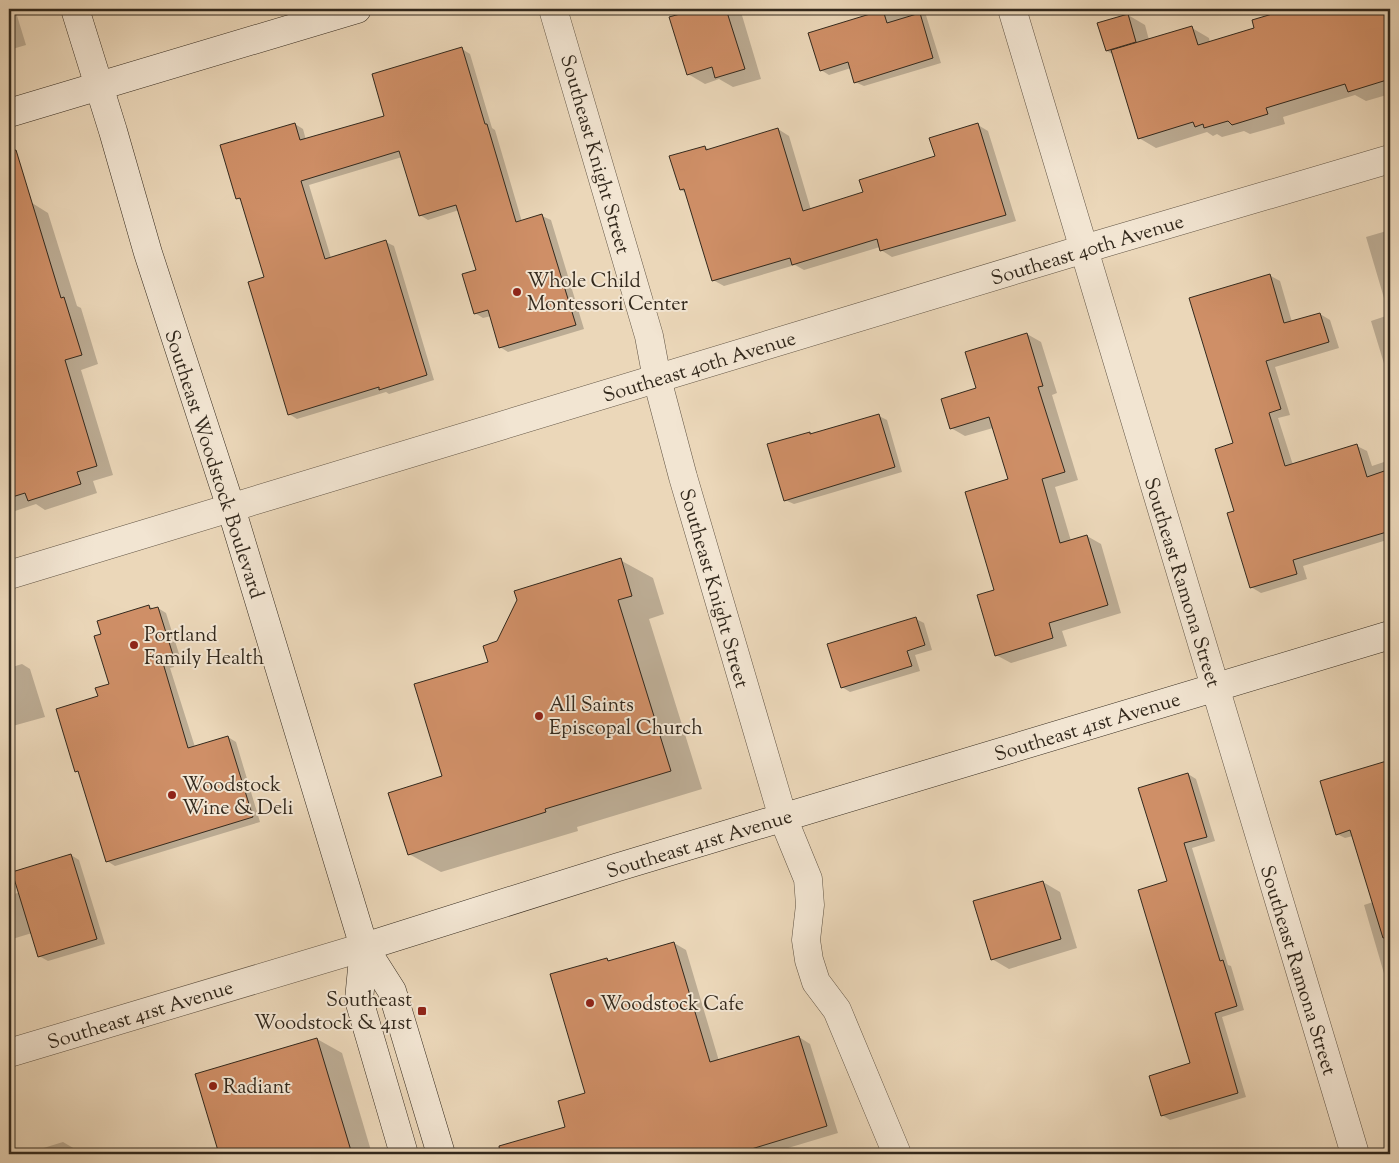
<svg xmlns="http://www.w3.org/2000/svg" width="1399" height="1163" viewBox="0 0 1399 1163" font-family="'Sorts Mill Goudy',serif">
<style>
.shadow{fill:#0003}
.building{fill:#cf8f67;stroke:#33291d}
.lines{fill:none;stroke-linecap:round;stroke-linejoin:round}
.street-casing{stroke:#615444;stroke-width:29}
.secondary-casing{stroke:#33291d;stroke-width:29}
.street{stroke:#f2e5d2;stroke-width:28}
.secondary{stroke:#f2e5d2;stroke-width:28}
.poi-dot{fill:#8f2418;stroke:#f2e5d2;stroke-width:2}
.labels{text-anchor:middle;stroke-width:4;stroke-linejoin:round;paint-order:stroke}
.street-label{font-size:20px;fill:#33291d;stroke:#f2e5d2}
.poi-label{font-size:20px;fill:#33291d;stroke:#f2e5d2;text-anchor:start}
</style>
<rect width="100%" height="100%" fill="#ebd7b9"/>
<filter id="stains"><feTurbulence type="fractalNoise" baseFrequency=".004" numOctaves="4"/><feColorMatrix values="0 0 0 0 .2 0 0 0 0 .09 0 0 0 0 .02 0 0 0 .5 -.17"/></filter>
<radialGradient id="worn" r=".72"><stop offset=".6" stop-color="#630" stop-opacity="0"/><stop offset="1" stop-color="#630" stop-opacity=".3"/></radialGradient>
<g class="shadow">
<polygon points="9,9 15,9 26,45 9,50"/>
<polygon points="702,9 735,9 741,12 761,79 733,87 719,79 705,84 688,74 671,18"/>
<polygon points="870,9 924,9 941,63 864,86 855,82 851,68 829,75 821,70 871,15"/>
<polygon points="1293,9 1390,9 1390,94 1366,101 1355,95 1283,117 1285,124 1250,134 1244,131 1222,137 1217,134 1213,136 1207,132 1156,148 1139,138 1114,55 1107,51 1128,15 1145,25 1149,40 1192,28 1209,38 1210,43 1256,29 1253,21"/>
<polygon points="462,49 470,54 492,128 495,130 522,222 542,216 551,220 584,329 508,352 500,347 491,316 483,318 475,313 477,271 459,210 428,220 420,215 402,157 309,185 331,258 386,242 394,246 434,380 389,394 386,392 297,419 289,414 265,278 242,201 237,198 295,124 303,129 306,140 386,117"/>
<polygon points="978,125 988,131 1016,221 892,257 881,250 880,247 804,270 795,265 724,286 713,280 686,193 681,190 705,147 710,150 778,129 789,136 811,210 864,193 936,157"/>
<polygon points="32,203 48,213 77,306 81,308 98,364 81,370 113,475 93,481 97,493 45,510 36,504 15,511 9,507 9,463 16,460 9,436 9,210"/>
<polygon points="1390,230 1390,373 1386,370 1371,321 1389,315 1366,237"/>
<polygon points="1269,275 1280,281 1292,322 1320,314 1330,320 1339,348 1275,367 1290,415 1278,418 1293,465 1357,446 1367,451 1372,466 1390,460 1390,539 1303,566 1307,579 1261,593 1251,587 1236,512 1235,444"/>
<polygon points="1027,334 1041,342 1057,393 1052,395 1078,480 1055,487 1071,541 1087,536 1101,544 1121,613 1062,631 1067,646 1011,663 996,655 996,591 1009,480 993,428 965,436 951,428 977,389"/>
<polygon points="879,416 887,420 902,472 794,504 785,500 809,433 813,435"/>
<polygon points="620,560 653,578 664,614 649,619 702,789 577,827 578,831 441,872 409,854 444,777 498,642"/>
<polygon points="149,606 154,609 158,608 166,613 181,660 173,662 174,667 170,668 195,747 228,737 236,742 260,822 115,866 107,861 80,773 76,771 99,697 111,685 102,635"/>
<polygon points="916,619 924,623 932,650 915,655 920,671 850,692 842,687"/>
<polygon points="22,664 30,669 45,717 9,727 9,668"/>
<polygon points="1390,743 1390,994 1364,905 1373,902 1353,836 1345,838 1337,834 1389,761 1384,745"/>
<polygon points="1188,774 1196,779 1215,841 1192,848 1228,965 1231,966 1244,1010 1222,1017 1246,1097 1170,1120 1162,1115 1192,1064 1169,882"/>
<polygon points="71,855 79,860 105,944 48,961 39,956 32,933 9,940 9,896 20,892"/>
<polygon points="1043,882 1060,892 1077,948 1009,969 992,959"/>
<polygon points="674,943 686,950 719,1061 799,1037 810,1044 838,1133 768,1154 493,1154 492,1150 567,1128 587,1093 606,959 611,962"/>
<polygon points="317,1039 342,1053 372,1154 220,1154 197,1075"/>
<polygon points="63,1142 80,1152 81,1154 24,1154"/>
</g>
<g class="building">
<polygon points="698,9 726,9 745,69 715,78 712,67 687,75 669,17"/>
<polygon points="1289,9 1390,9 1390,79 1348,92 1345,84 1266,108 1268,114 1232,125 1228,121 1204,128 1203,124 1195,127 1193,122 1138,139 1111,50 1192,26 1198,45 1254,28 1252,20"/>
<polygon points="883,10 887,23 920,13 933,58 854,83 848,62 820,71 808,33"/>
<polygon points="1128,14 1136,42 1106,51 1097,23"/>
<polygon points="462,47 485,124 487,124 516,222 542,214 576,325 499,348 488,310 474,314 462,274 476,270 456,205 419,216 399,151 301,181 325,259 386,240 427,375 379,390 379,387 288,415 248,282 264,277 240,198 236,199 220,145 295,123 300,140 384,116 372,74"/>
<polygon points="978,123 1006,215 880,251 877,239 792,265 790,258 712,281 684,189 680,190 669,156 705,146 706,150 778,128 803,211 863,192 859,180 935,156 929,138"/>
<polygon points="16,150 61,298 64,297 82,355 65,360 97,466 77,472 81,484 28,501 25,493 9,498 9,151"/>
<polygon points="1270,274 1284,323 1320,313 1329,342 1266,361 1281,409 1269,413 1285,466 1357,444 1367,477 1390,469 1390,531 1293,560 1297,574 1250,588 1227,513 1234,511 1215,449 1233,443 1189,298"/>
<polygon points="1027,333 1043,386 1038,387 1065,472 1042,479 1060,543 1087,535 1108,605 1049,623 1053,638 995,656 977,595 994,590 965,492 1008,479 989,417 950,429 941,399 976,388 965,352"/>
<polygon points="879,414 895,467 784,501 767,444 810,432 810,434"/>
<polygon points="621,558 632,596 618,600 671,771 545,809 546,812 408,855 388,793 442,776 414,684 488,662 483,646 497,641 517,600 514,591"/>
<polygon points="149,605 150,609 158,607 173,655 165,658 167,662 163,663 188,748 228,736 253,817 106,862 78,771 75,772 56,709 98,696 95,688 109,684 94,636 101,634 97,621"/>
<polygon points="916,617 925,645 907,651 912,666 841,688 827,644"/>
<polygon points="1390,760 1390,937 1383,938 1350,830 1336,835 1320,781"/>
<polygon points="1188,773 1207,837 1184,843 1220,961 1223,960 1237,1006 1215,1013 1238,1093 1161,1116 1149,1076 1190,1063 1138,890 1167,881 1138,788"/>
<polygon points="71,854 97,939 38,957 12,872"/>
<polygon points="1043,881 1061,939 991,960 973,901"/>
<polygon points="674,942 710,1062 799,1036 827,1126 735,1154 500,1154 499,1146 565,1127 558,1101 585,1093 550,974 607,958 608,961"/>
<polygon points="317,1038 352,1154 219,1154 195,1074"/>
</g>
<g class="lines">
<g class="street-casing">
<g id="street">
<polyline points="553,9 649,336 657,379 683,477 783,818 808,879 810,905 806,940 809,960 816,982 837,1010 897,1154"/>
<polyline points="1012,9 1355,1154"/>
<polyline points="9,575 1084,249 1390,159"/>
<polyline points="9,1053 364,947"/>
</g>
</g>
<g class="secondary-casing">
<g id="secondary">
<polyline points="75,9 113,131 148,253 231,508 364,947 392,991 441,1154"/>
<polyline points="9,113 357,9"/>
<polyline points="364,947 615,868 1390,635"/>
<polyline points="364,947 359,1000 404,1154"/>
</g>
</g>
<use href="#street" class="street"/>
<use href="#secondary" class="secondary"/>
</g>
<g class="poi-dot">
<circle cx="517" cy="292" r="5"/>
<circle cx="134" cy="645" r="5"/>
<circle cx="539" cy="716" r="5"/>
<circle cx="172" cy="795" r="5"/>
<circle cx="590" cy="1003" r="5"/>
<rect x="417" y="1006" width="10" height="10" rx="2.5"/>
<circle cx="213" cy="1086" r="5"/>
</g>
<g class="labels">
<g class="street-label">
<text transform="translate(596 154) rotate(74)" y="7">Southeast Knight Street</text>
<text transform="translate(1087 249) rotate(-17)" y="7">Southeast 40th Avenue</text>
<text transform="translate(699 366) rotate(-17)" y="7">Southeast 40th Avenue</text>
<text transform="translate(215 464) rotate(72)" y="7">Southeast Woodstock Boulevard</text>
<text transform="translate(1183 582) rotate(73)" y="7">Southeast Ramona Street</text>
<text transform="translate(715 588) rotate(74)" y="7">Southeast Knight Street</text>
<text transform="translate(1087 726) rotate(-17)" y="7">Southeast 41st Avenue</text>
<text transform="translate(699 843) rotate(-17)" y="7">Southeast 41st Avenue</text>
<text transform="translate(1299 970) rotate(73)" y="7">Southeast Ramona Street</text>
<text transform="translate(140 1014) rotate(-17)" y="7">Southeast 41st Avenue</text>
</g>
<g class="poi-label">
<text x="527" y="287">Whole Child<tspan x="527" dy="23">Montessori Center</tspan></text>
<text x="144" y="641">Portland<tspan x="144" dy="23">Family Health</tspan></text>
<text x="549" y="711">All Saints<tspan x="549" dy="23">Episcopal Church</tspan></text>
<text x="182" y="791">Woodstock<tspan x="182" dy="23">Wine &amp; Deli</tspan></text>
<text x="412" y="1006" text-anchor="end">Southeast<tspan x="412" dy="23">Woodstock &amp; 41st</tspan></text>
<text x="600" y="1010">Woodstock Cafe</text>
<text x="223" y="1093">Radiant</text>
</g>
</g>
<rect width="1399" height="1163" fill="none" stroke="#ebd7b9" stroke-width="30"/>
<rect x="10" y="10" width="1379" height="1143" fill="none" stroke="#33291d" stroke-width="2.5"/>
<rect x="15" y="15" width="1369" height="1133" fill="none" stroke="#33291d"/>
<rect width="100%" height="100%" filter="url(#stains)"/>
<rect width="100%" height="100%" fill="url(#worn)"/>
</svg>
